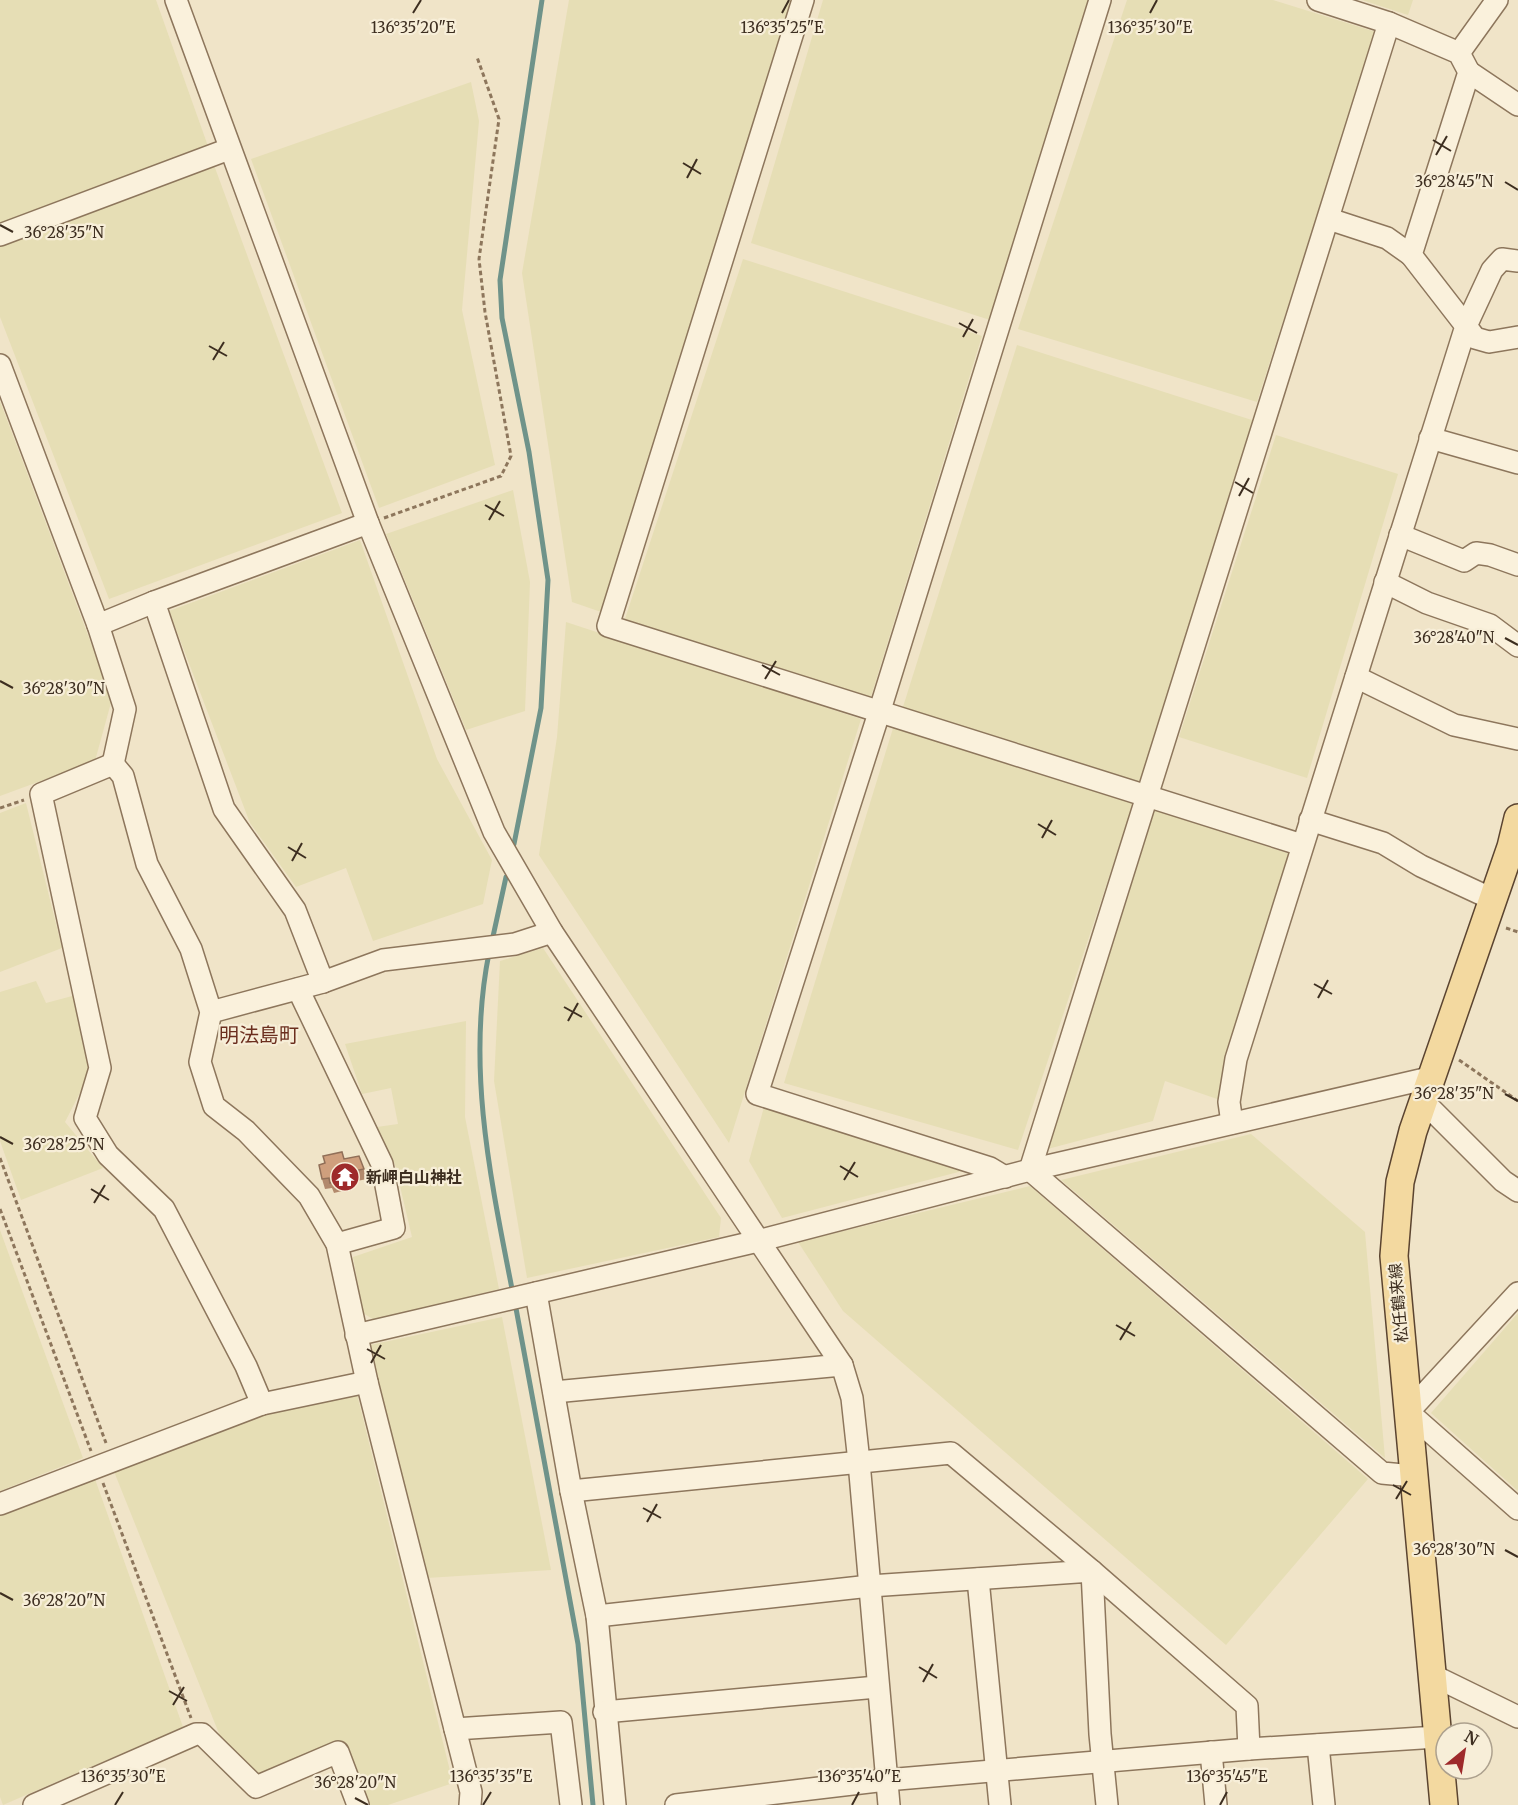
<svg xmlns="http://www.w3.org/2000/svg" width="1518" height="1805" viewBox="0 0 1518 1805" font-family="Merriweather,'Noto Sans JP',serif">
<style>
.farmland{fill:#e6deb5}
.lines{fill:none;stroke-linecap:round;stroke-linejoin:round}
.stream{stroke:#6f938a;stroke-width:5}
.minor-casing{stroke:#8d765c;stroke-width:24}
.major-casing{stroke:#5b4430;stroke-width:30}
.path{stroke:#8d765c;stroke-width:3;stroke-dasharray:4.5 3;stroke-linecap:butt}
.minor{stroke:#faf1dc;stroke-width:21}
.major{stroke:#f3d9a0;stroke-width:27}
.wall{fill:#b2896c}
.building{fill:#cf9f7d;stroke:#916f58;stroke-width:1.5}
.ticks{fill:none;stroke:#3d2e20;stroke-width:2}
.labels{text-anchor:middle;stroke-width:4.5;stroke-linejoin:round;paint-order:stroke}
.poi-label{font-size:16px;font-weight:bold;fill:#3d2e20;stroke:#f7eed8;text-anchor:start}
.street-label{font-size:16px;fill:#3d2e20;stroke:#f7eed8}
.quarter-label{font-size:20px;fill:#6b2e1e;stroke:#f7eed8}
.ticks-label{font-size:15px;text-anchor:middle;fill:#3d2e20;stroke:#f7eed8;stroke-width:4.5;stroke-linejoin:round;paint-order:stroke}
</style>
<rect width="100%" height="100%" fill="#f0e4c8"/>
<g class="farmland">
<polygon points="0,0 156,0 209,149 0,224"/>
<polygon points="569,0 792,0 604,613 572,602 522,273"/>
<polygon points="823,0 1091,0 990,320 751,243"/>
<polygon points="1127,0 1273,0 1376,32 1257,402 1018,329"/>
<polygon points="1362,0 1413,0 1408,15"/>
<polygon points="471,82 479,121 462,310 495,465 379,508 251,159"/>
<polygon points="214,165 342,513 109,599 0,317 0,245"/>
<polygon points="743,259 982,336 869,703 623,625"/>
<polygon points="1017,345 1255,421 1139,787 902,710"/>
<polygon points="0,401 112,699 95,761 0,796"/>
<polygon points="1276,435 1398,474 1307,778 1179,737"/>
<polygon points="513,490 530,582 525,711 466,730 386,534"/>
<polygon points="360,540 437,759 492,860 483,904 373,941 346,868 296,887 250,823 169,611"/>
<polygon points="566,622 861,719 729,1143 539,855 557,737"/>
<polygon points="894,725 1134,802 1018,1150 784,1083"/>
<polygon points="26,803 62,948 0,972 0,813"/>
<polygon points="1151,808 1290,854 1220,1100 1165,1081 1153,1121 1040,1151"/>
<polygon points="543,948 721,1218 719,1237 527,1278 494,1081 500,961"/>
<polygon points="36,981 46,1003 76,995 94,1065 65,1122 103,1168 21,1200 0,1141 0,992"/>
<polygon points="466,1021 465,1117 499,1289 376,1321 363,1313 353,1257 412,1237 395,1165 377,1127 398,1124 391,1088 362,1094 345,1044"/>
<polygon points="764,1107 966,1170 782,1218 749,1161"/>
<polygon points="1251,1134 1365,1232 1385,1458 1061,1180"/>
<polygon points="1030,1186 1368,1479 1226,1645 843,1311 798,1242"/>
<polygon points="0,1230 83,1458 0,1491"/>
<polygon points="1518,1313 1518,1491 1431,1413"/>
<polygon points="502,1317 551,1570 427,1578 370,1345"/>
<polygon points="357,1394 453,1783 388,1805 369,1805 342,1742 257,1775 222,1741 113,1469 265,1412"/>
<polygon points="95,1479 183,1727 3,1805 0,1797 0,1515"/>
</g>
<g class="lines">
<g class="stream">
<polyline points="514,844 541,708 548,580 529,452 502,318 500,280 542,0"/>
<polyline points="492,941 506,877"/>
<path d="M489,953C466,1067 491,1181 513,1294"/>
<polyline points="515,1303 578,1644 593,1805"/>
</g>
<g class="minor-casing">
<g id="minor">
<polyline points="176,0 368,523 494,832 552,932 842,1365 852,1398 859,1462 889,1805"/>
<polyline points="803,0 608,626 1302,845"/>
<polyline points="1459,53 1497,0"/>
<polyline points="1469,72 1518,105"/>
<polyline points="1329,219 1387,238 1411,255"/>
<polyline points="0,235 229,149"/>
<polyline points="1518,261 1502,259 1492,270 1466,326 1475,338 1489,342 1518,337"/>
<polyline points="0,365 98,625 125,709 113,764"/>
<polyline points="1430,438 1518,463"/>
<polyline points="1400,535 1464,561 1476,553 1490,555 1518,565"/>
<polyline points="1385,582 1427,603 1490,625 1518,646"/>
<polyline points="154,602 224,809 295,910 323,982 211,1012"/>
<polyline points="98,625 154,602 368,523"/>
<polyline points="1356,677 1454,725 1518,739"/>
<polyline points="113,764 123,776 147,864 191,949 211,1012 200,1062 214,1106 246,1131 309,1196 337,1244 367,1382 471,1792 470,1805"/>
<polyline points="113,764 41,794 100,1068 85,1118 108,1155 164,1209 246,1366 262,1404"/>
<polyline points="1310,820 1383,843 1421,866 1492,899"/>
<polyline points="323,982 383,960 515,944 552,932"/>
<polyline points="298,989 382,1164 394,1228 337,1244"/>
<polyline points="1422,1100 1503,1181 1518,1191"/>
<polyline points="1232,1123 1229,1102 1236,1059 1466,326 1411,255 1469,72 1459,53 1389,23 1318,0"/>
<polyline points="1030,1170 1389,23"/>
<polyline points="1030,1170 1382,1473 1414,1476"/>
<polyline points="1005,1177 990,1168 757,1094 879,713 1100,0"/>
<polyline points="536,1293 571,1491 597,1616 615,1805"/>
<polyline points="1518,1293 1408,1412 1518,1509"/>
<polyline points="356,1335 758,1241 1030,1170 1429,1078"/>
<polyline points="554,1392 842,1365"/>
<polyline points="571,1491 951,1453 1092,1571 1247,1706 1249,1749 1437,1737"/>
<polyline points="0,1504 262,1404 367,1382"/>
<polyline points="978,1579 1000,1805"/>
<polyline points="597,1616 870,1586 1092,1571 1100,1734 1107,1805"/>
<polyline points="1434,1676 1518,1717"/>
<polyline points="604,1712 877,1687"/>
<polyline points="455,1729 561,1722 571,1805"/>
<polyline points="1318,1745 1324,1805"/>
<polyline points="1211,1752 1216,1805"/>
<polyline points="34,1805 196,1734 202,1734 256,1787 338,1752 358,1805"/>
<polyline points="676,1805 886,1780 1249,1749"/>
</g>
</g>
<g class="major-casing">
<polyline id="major" points="1444,1805 1394,1256 1400,1182 1413,1131 1511,847 1518,818"/>
</g>
<g class="path">
<polyline points="384,518 501,476 511,456 485,312 479,259 499,119 477,57"/>
<polyline points="0,808 24,800"/>
<polyline points="1506,928 1518,932"/>
<polyline points="1459,1060 1518,1101"/>
<polyline points="0,1158 106,1443"/>
<polyline points="0,1209 91,1451"/>
<polyline points="103,1483 191,1718"/>
</g>
<use href="#minor" class="minor"/>
<use href="#major" class="major"/>
</g>
<polygon class="wall" points="359,1156 367,1179 352,1182 354,1188 334,1193 332,1188 325,1189 322,1179 345,1159"/>
<polygon class="building" points="342,1152 344,1159 359,1156 364,1169 349,1172 350,1178 330,1183 329,1178 322,1179 319,1165 325,1163 323,1156"/>
<path class="ticks" d="M413,13L421,0M782,13L789,0M1150,13L1157,0M1433,140L1451,151M1436,155L1447,136M683,163L701,174M687,178L697,159M1505,182L1518,190M0,225L13,232M959,323L977,333M963,337L973,319M209,346L227,356M213,360L224,342M1235,482L1253,493M1239,496L1249,478M485,505L504,516M489,520L500,501M1505,638L1518,645M762,665L780,675M765,679L776,661M0,681L13,688M1038,824L1056,835M1042,838L1052,820M288,847L306,858M292,861L302,843M1314,984L1332,994M1318,998L1328,980M564,1007L582,1017M568,1021L578,1003M1505,1094L1518,1101M0,1137L13,1144M840,1166L858,1177M844,1180L855,1162M91,1189L109,1200M94,1203L105,1185M1116,1325L1135,1336M1120,1340L1131,1322M367,1349L385,1359M371,1363L381,1345M1393,1485L1411,1495M1396,1499L1407,1481M643,1508L661,1518M647,1522L657,1504M1505,1550L1518,1557M0,1593L13,1600M919,1667L937,1678M923,1682L933,1664M169,1691L187,1701M173,1705L184,1687M355,1798L368,1805M115,1805L123,1792M483,1805L491,1792M852,1805L859,1792M1220,1805L1227,1792"/>
<defs>
<g id="temple-disc" transform="scale(1.5)"><circle r="9.5" fill="#9e2a2b" stroke="#f7eed8"/><path d="M0-6L5-2H3V0L6.5 2.5H4V6H1.5V3h-3V6H-4V2.5H-6.5L-3 0V-2H-5Z" fill="#fff"/></g>
</defs>
<g fill-rule="evenodd">
<use href="#temple-disc" x="345" y="1177"/>
</g>
<g class="labels">
<g class="poi-label">
<text x="366" y="1183">新岬白山神社</text>
</g>
<g class="street-label">
<text transform="translate(1398 1303) rotate(-95)" y="6">松任鶴来線</text>
</g>
<g class="quarter-label">
<text x="259" y="1042">明法島町</text>
</g>
</g>
<g class="ticks-label">
<text x="413" y="33">136°35'20"E</text>
<text x="782" y="33">136°35'25"E</text>
<text x="1150" y="33">136°35'30"E</text>
<text x="1454" y="187">36°28'45"N</text>
<text x="64" y="238">36°28'35"N</text>
<text x="1454" y="643">36°28'40"N</text>
<text x="64" y="694">36°28'30"N</text>
<text x="1454" y="1099">36°28'35"N</text>
<text x="64" y="1150">36°28'25"N</text>
<text x="1454" y="1555">36°28'30"N</text>
<text x="64" y="1606">36°28'20"N</text>
<text x="123" y="1782">136°35'30"E</text>
<text x="491" y="1782">136°35'35"E</text>
<text x="859" y="1782">136°35'40"E</text>
<text x="1227" y="1782">136°35'45"E</text>
<text x="355" y="1788">36°28'20"N</text>
</g>
<g transform="translate(1464 1751) rotate(30)"><circle r="28" fill="#f7eed8" stroke="#ada18e" stroke-width="1.5"/>
<path d="M0-4.5L10 22L0 15L-10 22Z" fill="#9e2a2b"/>
<text y="-9" font-size="16" font-weight="bold" text-anchor="middle" fill="#3d2e20">N</text>
</g>
</svg>
